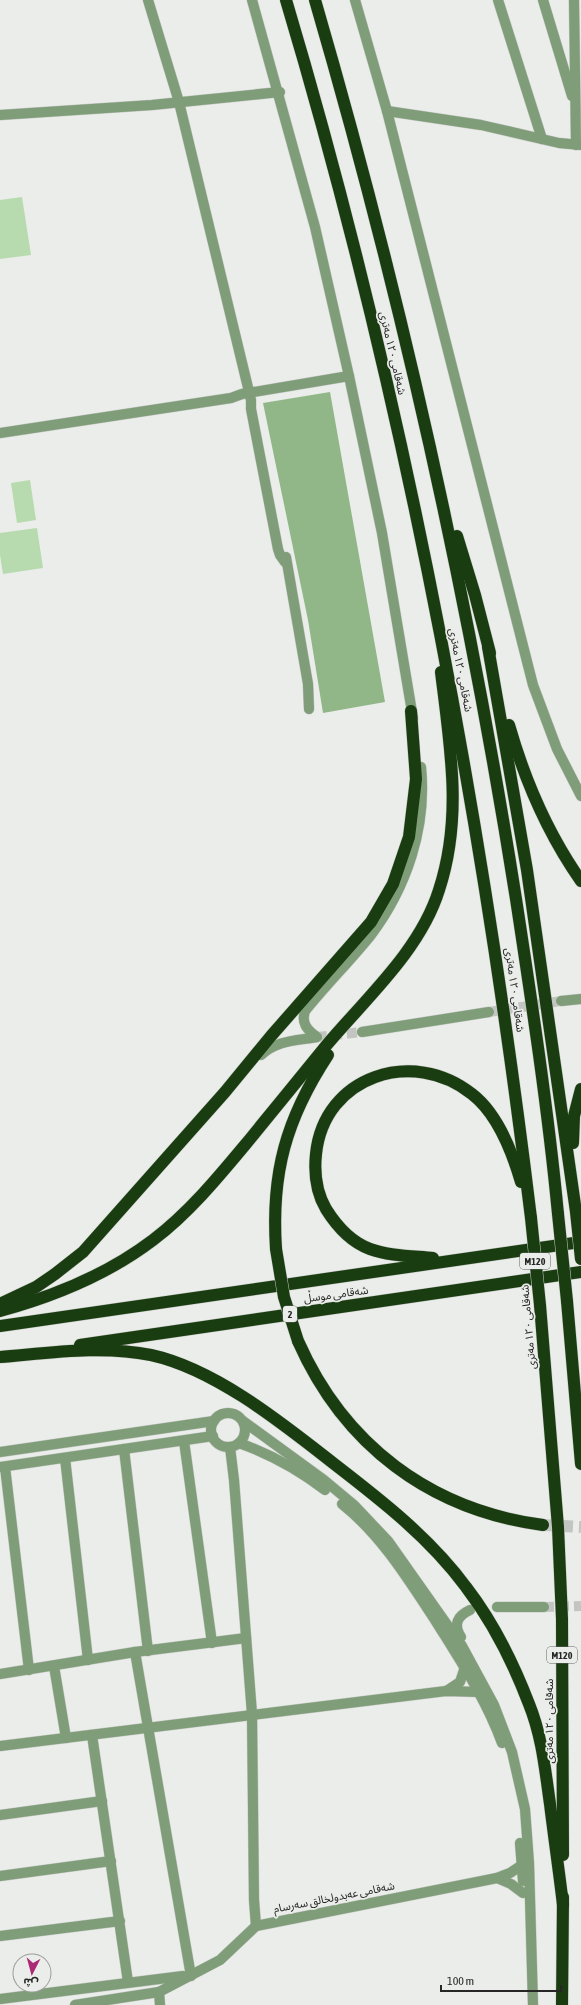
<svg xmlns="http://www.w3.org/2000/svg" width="581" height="2005" viewBox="0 0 581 2005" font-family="'Asap Condensed','Noto Sans Arabic',sans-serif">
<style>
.green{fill:#b7dbaf}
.forest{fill:#91b788}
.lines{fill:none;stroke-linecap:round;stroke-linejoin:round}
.minor-tunnel{stroke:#c3c5c2;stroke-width:10;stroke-dasharray:10 5;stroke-linecap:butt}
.highway-tunnel{stroke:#c3c5c2;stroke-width:12;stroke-dasharray:12 6;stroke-linecap:butt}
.minor-casing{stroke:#c7c9c6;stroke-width:11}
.highway-casing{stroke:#c7c9c6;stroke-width:13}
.minor{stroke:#7f9d78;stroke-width:10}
.highway{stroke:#193d10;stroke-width:12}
.highway-bridge-casing{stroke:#c7c9c6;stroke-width:13;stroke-linecap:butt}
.highway-bridge{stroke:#193d10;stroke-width:12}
.labels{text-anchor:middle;stroke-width:3.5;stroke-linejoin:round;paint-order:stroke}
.shield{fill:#eaede9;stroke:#606260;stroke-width:1}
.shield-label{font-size:10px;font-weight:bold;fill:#252625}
.street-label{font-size:11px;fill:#252625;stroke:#eaede9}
</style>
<rect width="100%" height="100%" fill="#eaede9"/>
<g class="green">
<polygon points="22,197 31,255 0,259 0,200"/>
<polygon points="30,480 36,520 17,523 11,483"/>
<polygon points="37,528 43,568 3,574 0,555 0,533"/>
</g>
<polygon class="forest" points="330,392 385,702 323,713 308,620 263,403"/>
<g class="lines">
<g class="minor-tunnel">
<polyline points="489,1012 561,1001"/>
<polyline points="317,1037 362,1032"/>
<polyline points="544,1607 581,1606"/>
</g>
<polyline class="highway-tunnel" points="543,1525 581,1527"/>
<g class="minor-casing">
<g id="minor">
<polyline points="148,0 179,102 251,400 251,409 278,549 280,555 285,562"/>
<polyline points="252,0 315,227 349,376 382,533 413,718"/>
<polyline points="355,0 387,111 533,685 557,749 581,796"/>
<polyline points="498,0 542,139"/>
<polyline points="543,0 572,96"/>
<polyline points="574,0 576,145"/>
<polyline points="387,111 481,125 559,143 581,145"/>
<polyline points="0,115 152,105 280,92"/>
<polyline points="0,433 231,398 242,394 349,376"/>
<polyline points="286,557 308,684 309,709"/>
<polyline points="561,1001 581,999"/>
<polyline points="362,1032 489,1012"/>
<path d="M317,1037C307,1030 301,1023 305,1011C326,985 350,961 371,935C407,887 427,827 421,767"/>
<path d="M261,1055C277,1040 295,1041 317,1037"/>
<circle cx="228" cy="1430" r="17"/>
<polyline points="243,1421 324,1480 354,1505 388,1541 462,1646 494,1705 512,1752 525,1809 529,1863 533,2005"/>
<polyline points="184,1441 212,1643"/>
<path d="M239,1443C270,1454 299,1470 325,1490"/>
<polyline points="230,1447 234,1480 252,1714 254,1900 256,1926"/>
<polyline points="124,1449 148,1651"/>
<polyline points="0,1452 214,1421"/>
<polyline points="65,1458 88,1660"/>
<polyline points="0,1467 213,1436"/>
<polyline points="5,1467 29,1670"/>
<path d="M342,1504C381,1535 408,1579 435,1620C460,1660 486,1699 502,1743"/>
<polyline points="497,1607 544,1607"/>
<path d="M461,1637C453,1625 457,1616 470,1610"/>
<polyline points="135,1652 191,1976"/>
<polyline points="54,1666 66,1738"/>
<polyline points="0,1674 135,1652 246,1638"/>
<polyline points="448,1690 460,1682 465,1667"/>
<polyline points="92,1735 128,1982"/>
<polyline points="0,1746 446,1691 479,1692"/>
<polyline points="0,1815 102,1801"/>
<polyline points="520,1843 523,1881"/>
<polyline points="0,1876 111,1861"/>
<polyline points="497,1878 511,1884 523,1893"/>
<polyline points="0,1936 120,1921"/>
<polyline points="159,1992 160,2005"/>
<polyline points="0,1999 183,1976"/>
<polyline points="75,2005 159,1992 220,1960 256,1926 497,1878 510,1873 522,1865"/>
</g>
</g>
<g class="highway-casing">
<g id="highway">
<path d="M286,0C405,398 481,806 531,1218"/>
<path d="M315,0C401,295 468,595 516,899C532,1004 548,1109 558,1214"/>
<polyline points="457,536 475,595 490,653"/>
<polyline points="488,647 527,870 576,1212"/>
<path d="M509,725C525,781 548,834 581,881"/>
<polyline points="573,1143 574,1116 581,1089"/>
<path d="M276,1249C271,1173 286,1119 328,1055"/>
<path d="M433,1258C412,1256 389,1256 370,1249C351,1242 336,1225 326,1209C316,1192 314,1173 316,1154C324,1076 413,1047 472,1094C498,1114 512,1151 521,1182"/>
<polyline points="567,1301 581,1464"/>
<polyline points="0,1304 36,1287 55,1274 83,1252 225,1092 271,1036 371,922 393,884 409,837 416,779 411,711"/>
<polyline points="540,1305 558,1527 562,1619 563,1855"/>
<path d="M0,1311C55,1296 107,1275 153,1240C190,1212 220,1175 250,1139C275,1108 300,1078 325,1047C365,999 420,951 439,890C463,817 450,746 441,672"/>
<polyline points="0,1326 581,1242"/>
<path d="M298,1341C344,1445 430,1510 543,1525"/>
<polyline points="80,1345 581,1272"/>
<path d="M0,1357C49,1353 102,1345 151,1355C215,1369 282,1423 333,1463C381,1500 430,1538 466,1587C493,1622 513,1662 529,1704C542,1736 545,1769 550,1804C554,1837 559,1871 563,1905"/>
<polyline points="562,2005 563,1897"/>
</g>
</g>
<use href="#minor" class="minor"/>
<use href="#highway" class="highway"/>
<g class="highway-bridge-casing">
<g id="highway-bridge">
<polyline points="576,1212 581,1259"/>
<polyline points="558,1214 567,1301"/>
<polyline points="531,1218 540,1305"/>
<polyline points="276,1249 284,1297 298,1341"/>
</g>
</g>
<use href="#highway-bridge" class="highway-bridge"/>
</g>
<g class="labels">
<g class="shield">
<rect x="520" y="1253" width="30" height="16" rx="3"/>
<rect x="283" y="1306" width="14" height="16" rx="3"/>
<rect x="547" y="1647" width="30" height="16" rx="3"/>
</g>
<g class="shield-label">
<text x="535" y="1265">M120</text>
<text x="290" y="1318">2</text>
<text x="562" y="1659">M120</text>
</g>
<g class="street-label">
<text transform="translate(393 353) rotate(77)" y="4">شەقامی ١٢٠ مەتری</text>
<text transform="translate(461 670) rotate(79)" y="4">شەقامی ١٢٠ مەتری</text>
<text transform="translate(515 990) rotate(82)" y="4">شەقامی ١٢٠ مەتری</text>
<text transform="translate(336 1294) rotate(-8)" y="4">شەقامی موسڵ</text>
<text transform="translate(528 1327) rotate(-95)" y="4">شەقامی ١٢٠ مەتری</text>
<text transform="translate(549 1721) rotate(-90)" y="4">شەقامی ١٢٠ مەتری</text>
<text transform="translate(334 1897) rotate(-11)" y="4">شەقامی عەبدولخالق سەرسام</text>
</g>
</g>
<g transform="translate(32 1973) rotate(186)"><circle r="19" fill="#eaede9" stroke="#9b9d9b"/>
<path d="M0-3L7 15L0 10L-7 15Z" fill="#ac2975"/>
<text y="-6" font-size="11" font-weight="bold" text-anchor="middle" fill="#252625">ش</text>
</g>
<path d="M441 1985v6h120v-6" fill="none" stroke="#252625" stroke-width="2"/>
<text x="447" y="1985" font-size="12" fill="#252625" stroke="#eaede9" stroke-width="3" paint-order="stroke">100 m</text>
</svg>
